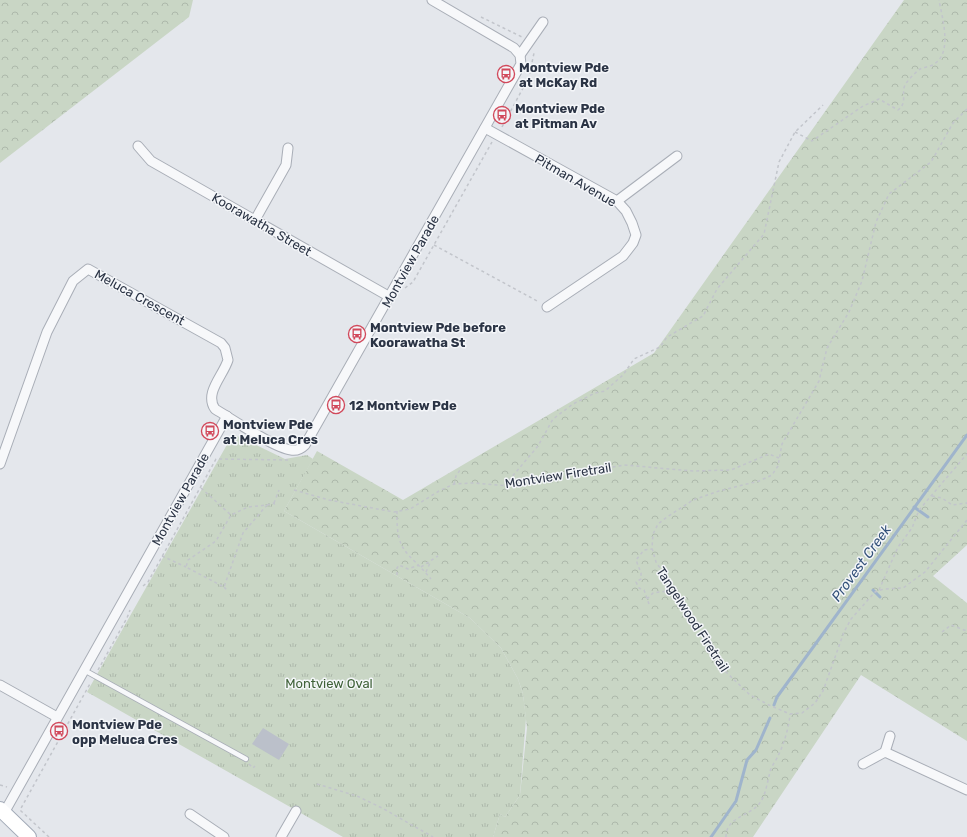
<svg xmlns="http://www.w3.org/2000/svg" width="967" height="837" viewBox="0 0 967 837" font-family="Rubik,sans-serif">
<style>
.forest{fill:url(#forest-crowns)}
.park{fill:url(#park-tufts)}
.lines{fill:none;stroke-linecap:round;stroke-linejoin:round}
.stream{stroke:#9fb4cc;stroke-width:3}
.building{fill:#bbc0ca}
.lane-casing{stroke:#a9aeb7;stroke-width:6}
.street-casing{stroke:#a9aeb7;stroke-width:11}
.primary-casing{stroke:#a3abb8;stroke-width:16}
.path{stroke:#c2c5cb;stroke-width:1.5;stroke-dasharray:3 3;stroke-linecap:butt}
.lane{stroke:#f7f8fa;stroke-width:4.5}
.street{stroke:#f7f8fa;stroke-width:9}
.primary{stroke:#fff;stroke-width:14}
.labels{text-anchor:middle;stroke-width:3;stroke-linejoin:round;paint-order:stroke}
.poi-label{font-size:13px;font-weight:bold;fill:#2b3445;stroke:#f4f6f9;text-anchor:start}
.street-label{font-size:13px;fill:#2b3445;stroke:#f4f6f9}
.park-label{font-size:13px;fill:#3f6138;stroke:#f4f6f9}
.water-label{font-size:14px;font-style:italic;fill:#34527a;stroke:#f4f6f9}
</style>
<defs>
<pattern id="forest-crowns" width="20" height="18" patternUnits="userSpaceOnUse"><rect width="20" height="18" fill="#c9d6c5"/><path d="M2 6a3 3 0 1 1 6 0M12 15a3 3 0 1 1 6 0" fill="none" stroke="#adb8ab"/></pattern>
<pattern id="park-tufts" width="24" height="20" patternUnits="userSpaceOnUse"><rect width="24" height="20" fill="#c9d6c5"/><path d="M3 7l-1-3M5 7V3M7 7l1-3M15 17l-1-3M17 17v-4M19 17l1-3" fill="none" stroke="#adb8ab"/></pattern>
</defs>
<rect width="100%" height="100%" fill="#e4e7ec"/>
<g class="forest">
<polygon points="0,0 193,0 189,17 0,163"/>
<polygon points="904,0 967,0 967,545 933,576 967,603 967,741 861,675 753,837 493,837 500,814 505,817 520,795 527,728 523,694 518,679 501,648 470,618 284,511 317,451 403,500 654,353"/>
</g>
<polygon class="park" points="233,434 285,459 307,455 313,459 284,511 470,618 501,648 518,679 523,694 526,718 520,795 505,817 500,814 493,837 343,837 87,692"/>
<g class="lines">
<g class="stream">
<polyline points="914,507 928,517"/>
<polyline points="873,590 880,597"/>
<polyline points="774,705 777,697 967,435"/>
<polyline points="711,837 736,801 747,760 756,750 770,718"/>
</g>
</g>
<polygon class="building" points="263,728 289,744 279,760 252,744"/>
<g class="lines">
<g class="lane-casing">
<polyline id="lane" points="84,670 246,759"/>
</g>
<g class="street-casing">
<g id="street">
<polyline points="520,55 543,22"/>
<polyline points="485,128 617,201 626,211 632,223 636,235 633,243 623,256 547,307"/>
<polyline points="138,146 151,161 390,297"/>
<polyline points="617,201 677,156"/>
<polyline points="255,220 286,165 288,148"/>
<path d="M0,464L47,332L73,281L88,269L221,343L225,348L228,360C223,376 204,393 215,409C232,419 274,448 291,450C297,451 301,449 305,445L521,64L520,55L514,48L432,0"/>
<polyline points="0,685 57,717"/>
<polyline points="885,752 890,736"/>
<polyline points="863,764 885,752 967,790"/>
<polyline points="4,813 227,416"/>
<polyline points="190,814 224,837"/>
<polyline points="281,837 296,811"/>
</g>
</g>
<g class="primary-casing">
<polyline id="primary" points="0,809 29,837"/>
</g>
<g class="path">
<polyline points="481,17 522,37"/>
<polyline points="967,109 953,123 931,162 889,194 876,222 862,281 849,312 827,348 819,381 782,444 778,466 772,475 759,481 719,491 693,500 667,517 658,524 653,534 652,548 656,562 710,642 725,671 750,695 769,705 790,714 802,713 815,703 823,691 844,632 851,619 875,592 884,589 903,588 925,572 967,520"/>
<polyline points="502,127 529,77 534,53"/>
<path d="M795,132L812,141L863,106L879,99L898,110C909,102 899,91 907,82C910,78 916,72 920,69C924,67 930,67 934,64C953,53 942,17 939,0"/>
<polyline points="434,245 539,302"/>
<polyline points="405,288 413,282 492,142"/>
<polyline points="454,484 456,476 460,470"/>
<polyline points="505,485 538,446 553,419 573,404 595,393 605,391 623,375 634,359 660,347 667,337 703,316 717,289 764,234 779,162 795,132 823,105"/>
<polyline points="201,488 231,515"/>
<polyline points="294,490 329,500 394,512 410,509 439,491 454,484 472,483 510,486 624,465 693,471 731,470 769,454 779,458"/>
<polyline points="932,496 942,498 952,505 967,503"/>
<polyline points="274,503 279,490"/>
<polygon points="267,505 243,533 224,587 186,567 188,560 216,541 231,515 248,507"/>
<polyline points="267,505 274,503 275,506"/>
<path d="M397,511C396,554 407,550 431,579"/>
<polyline points="162,556 186,567"/>
<polyline points="421,567 438,556"/>
<polyline points="426,572 430,563"/>
<polyline points="397,575 397,568 399,565 408,569 419,565"/>
<polyline points="143,586 148,582 216,459 290,460"/>
<polyline points="224,587 228,591"/>
<polyline points="879,590 898,547 912,528 919,510 967,454"/>
<polyline points="647,599 653,593 667,591 677,593"/>
<polyline points="649,604 644,590 639,588 636,582 641,579 641,573 636,560 644,550 652,549"/>
<polyline points="942,632 951,625 967,631"/>
<polyline points="98,670 127,618 130,610"/>
<polyline points="249,764 253,768 255,766"/>
<polyline points="317,784 357,796 382,808 433,837"/>
<polyline points="0,785 7,787"/>
<polyline points="49,837 20,810 91,682"/>
<path d="M726,837C726,817 748,817 759,804C766,795 767,783 770,772C771,766 776,761 778,756C784,744 789,727 790,714"/>
</g>
<use href="#lane" class="lane"/>
<use href="#street" class="street"/>
<use href="#primary" class="primary"/>
</g>
<defs>
<g id="bus-ring" transform="scale(0.9)"><circle r="9.5" fill="#f4f6f9" stroke="#d1495b" stroke-width="1.5"/><path d="M-5-6H5V4H4V6H2V4H-2V6H-4V4H-5ZM-3.5-4V0h7V-4ZM-3.5 1.2v1.5H-2V1.2ZM2 1.2v1.5H3.5V1.2Z" fill="#d1495b"/></g>
</defs>
<g fill-rule="evenodd">
<use href="#bus-ring" x="506" y="74"/>
<use href="#bus-ring" x="502" y="115"/>
<use href="#bus-ring" x="357" y="334"/>
<use href="#bus-ring" x="336" y="405"/>
<use href="#bus-ring" x="210" y="431"/>
<use href="#bus-ring" x="59" y="731"/>
</g>
<g class="labels">
<g class="poi-label">
<text x="519" y="72">Montview Pde<tspan x="519" dy="15">at McKay Rd</tspan></text>
<text x="515" y="113">Montview Pde<tspan x="515" dy="15">at Pitman Av</tspan></text>
<text x="370" y="332">Montview Pde before<tspan x="370" dy="15">Koorawatha St</tspan></text>
<text x="349" y="410">12 Montview Pde</text>
<text x="223" y="429">Montview Pde<tspan x="223" dy="15">at Meluca Cres</tspan></text>
<text x="72" y="729">Montview Pde<tspan x="72" dy="15">opp Meluca Cres</tspan></text>
</g>
<g class="street-label">
<text transform="translate(576 180) rotate(30)" y="5">Pitman Avenue</text>
<text transform="translate(262 224) rotate(30)" y="5">Koorawatha Street</text>
<text transform="translate(410 261) rotate(-61)" y="5">Montview Parade</text>
<text transform="translate(140 297) rotate(29)" y="5">Meluca Crescent</text>
<text transform="translate(558 475) rotate(-9)" y="5">Montview Firetrail</text>
<text transform="translate(180 499) rotate(-61)" y="5">Montview Parade</text>
<text transform="translate(693 619) rotate(57)" y="5">Tangelwood Firetrail</text>
</g>
<g class="park-label">
<text x="329" y="688">Montview Oval</text>
</g>
<g class="water-label">
<text transform="translate(861 563) rotate(-54)" y="5">Provest Creek</text>
</g>
</g>
</svg>
